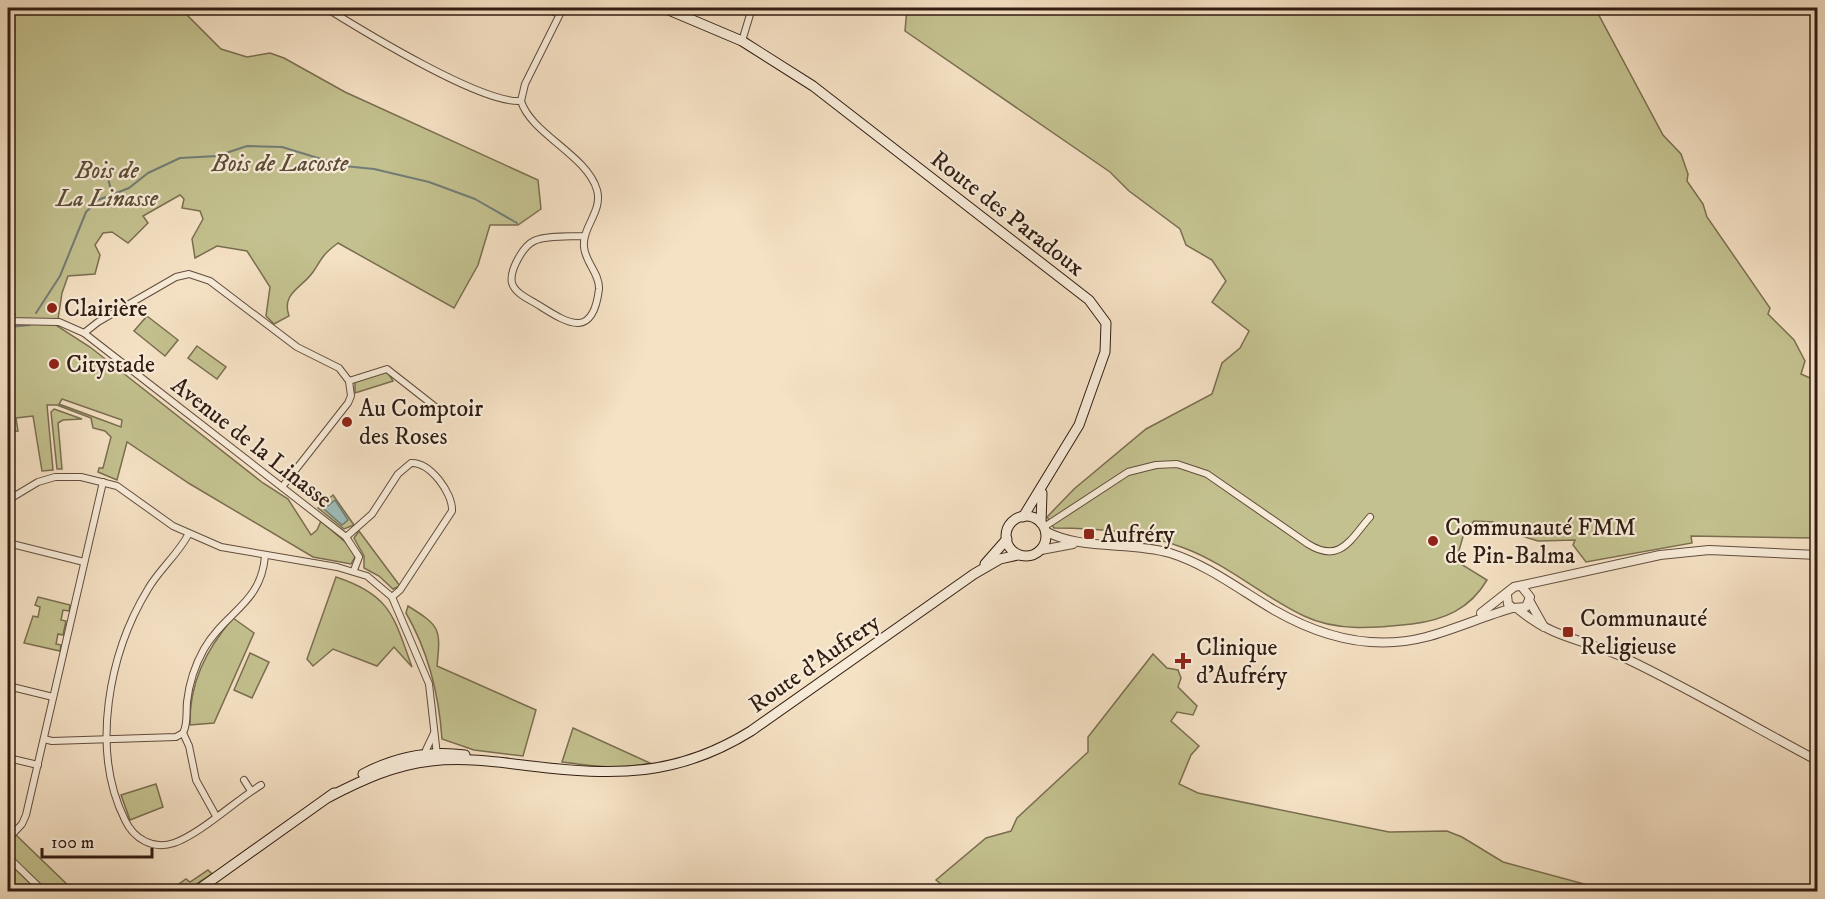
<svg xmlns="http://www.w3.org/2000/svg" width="1825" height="899" viewBox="0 0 1825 899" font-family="'IM FELL DW Pica',serif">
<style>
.green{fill:#c3c18f;stroke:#7a6e50;stroke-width:1.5;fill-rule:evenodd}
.water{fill:#9dbcb9;stroke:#727c76;stroke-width:1.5}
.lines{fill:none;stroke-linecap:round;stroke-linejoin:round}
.stream{stroke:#727c76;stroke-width:2}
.minor-casing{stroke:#624d3e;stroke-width:8}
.tertiary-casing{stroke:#624d3e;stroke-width:10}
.secondary-casing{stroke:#311c12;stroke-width:11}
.minor{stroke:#f8ecd9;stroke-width:6}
.tertiary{stroke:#f8ecd9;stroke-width:8}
.secondary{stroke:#f8ecd9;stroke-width:9}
.poi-dot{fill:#8f2418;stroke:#f8ecd9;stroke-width:2}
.labels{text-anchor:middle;stroke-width:4.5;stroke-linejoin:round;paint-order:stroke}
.park-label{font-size:24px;font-style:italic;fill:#5d4e38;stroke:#f8ecd9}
.street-label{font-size:24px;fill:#311c12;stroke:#f8ecd9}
.poi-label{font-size:24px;fill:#311c12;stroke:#f8ecd9;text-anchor:start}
</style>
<rect width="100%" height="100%" fill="#f5e1c4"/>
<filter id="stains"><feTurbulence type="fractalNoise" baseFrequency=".00333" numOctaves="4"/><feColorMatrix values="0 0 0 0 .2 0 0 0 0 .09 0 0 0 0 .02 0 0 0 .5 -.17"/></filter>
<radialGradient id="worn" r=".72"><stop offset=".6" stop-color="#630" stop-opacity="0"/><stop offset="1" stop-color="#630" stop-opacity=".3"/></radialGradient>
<g class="green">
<path d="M8,8H180L221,49L247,57L270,53L284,58L345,92L538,180L541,209L518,225H490L478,265L454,308L338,243C322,255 323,257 313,272C302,288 281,293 289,316L274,324L266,316L270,287L247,251L217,246L195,258L192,239L203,219L200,211L182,208L184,199L180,195L143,216L148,223L128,243L112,232L103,233L95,245L100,255L95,274L68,276L62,293L57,326L90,347L263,483L288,499L311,535L317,530L321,521L351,547L355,557L351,564L313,557L190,484L127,442L117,480L98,472L99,468H103L111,437L105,431L93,428L91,418L57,405H47L53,470L42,471L33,416L16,418L18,431L11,432L8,406ZM62,399L122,420L121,427L59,404Z"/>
<path d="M907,8H1595L1663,135L1681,154L1688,174L1687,181L1703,204L1707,217L1770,308L1768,314L1794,340L1805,361L1801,374L1817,381V538L1691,536L1692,543L1586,562L1573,545L1575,540L1538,541L1503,530L1494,522L1474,521L1464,533L1456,561L1487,580C1470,609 1444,620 1412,624C1376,628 1337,632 1304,616C1262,596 1227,564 1184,548C1142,532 1099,528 1054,528L1047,517L1074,489L1146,429L1212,394L1222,363L1240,348L1249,331L1212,302L1226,281L1212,260L1186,245L1180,229L1129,191L1110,172L905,31Z"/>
<polygon points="147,316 178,340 165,356 134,331"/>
<polygon points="197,346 226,367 217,379 188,358"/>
<polygon points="387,371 393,381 355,393 355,382"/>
<polygon points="54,409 82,419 63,420 58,423 62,469 57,469 51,412"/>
<polygon points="333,495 354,525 344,529 318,508"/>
<polygon points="359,531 400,586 393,589 379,576 364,568 364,556 354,538"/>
<path d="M336,577C391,595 394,617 412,667L394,647L377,666L333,649L313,666L307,659Z"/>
<polygon points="38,597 70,605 69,611 63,610 61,620 66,621 63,635 58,634 56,644 61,645 60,651 24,643 33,616 38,617 40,607 35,605"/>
<path d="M408,606C440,626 441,628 437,666L536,710L523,756L474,750L442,739C439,695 428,651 406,613Z"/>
<path d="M233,618L254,633L214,723L190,725C189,683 206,650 233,618Z"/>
<polygon points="250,653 269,662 252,698 234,690"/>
<polygon points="1153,654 1167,668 1178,670 1181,678 1178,687 1197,706 1193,715 1177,712 1171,721 1199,746 1191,755 1179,784 1198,793 1389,832 1447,831 1462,837 1503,862 1610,891 951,892 936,880 986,838 1011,831 1017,818 1088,752 1088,737"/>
<path d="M573,728L650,763C620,770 592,766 562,762Z"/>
<polygon points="156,784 163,807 130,820 121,795"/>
<polygon points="16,835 74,891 48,891 9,854 8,845"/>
<polygon points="8,862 38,891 21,891 8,879"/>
<polygon points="208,870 212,874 186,891 169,891 186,879 190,882"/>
</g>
<polygon class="water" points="335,500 348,520 342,525 324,509"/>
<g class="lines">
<g class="stream">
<polyline points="107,174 112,194"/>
<polyline points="36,313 60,276 86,212 98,200 129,188 148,173 180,158 217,156 247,146 282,147 344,166 374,169 429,182 475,199 517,223"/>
<polyline points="8,314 15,314"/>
<polyline points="8,327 30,325"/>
</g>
<g class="minor-casing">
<g id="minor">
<path d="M326,8C363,31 482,104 521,101C531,134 587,155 597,190C603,211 582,227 584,247C585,262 600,274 599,289C593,338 570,325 540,306C531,300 515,294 512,283C509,271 523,246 534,241C548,235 570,237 584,236"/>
<polyline points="546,8 559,14"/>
<polyline points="742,41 752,8"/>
<polyline points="521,101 525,84 563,8"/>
<polyline points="8,321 59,322 84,333 346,537 359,557 354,570"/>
<polyline points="84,333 98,322 176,277 189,274 210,281 297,347 339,368 349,381 351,396 348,403 282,487"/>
<polyline points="349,381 387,369 438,409"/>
<polyline points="8,500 38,482 55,477 81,477 117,486 173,526 221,547 337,567 367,576 392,597 429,684 437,755"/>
<path d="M1044,527L1128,472L1156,465L1177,464L1207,474L1308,544C1340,564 1350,540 1370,517"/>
<path d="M188,535C178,554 159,570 148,589C109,653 90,750 125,820C134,839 153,850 174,843C200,834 235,801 261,785"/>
<path d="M346,537L372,514L398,474L411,463C430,462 453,493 452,511L400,590L392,597"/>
<polyline points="8,543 84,562"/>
<polyline points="8,686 53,697"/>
<polyline points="44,739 52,741 176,737 183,733"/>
<polyline points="427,757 426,750 434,733"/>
<polyline points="8,758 38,765"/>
<polyline points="244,780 251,791"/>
<path d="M216,816L196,780L189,746L183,733C188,724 186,712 187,702C189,684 195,665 204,649C226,611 261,604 265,556"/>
<polyline points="8,839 22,824 26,815 103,482"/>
<polyline points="8,857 44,892"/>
<polyline points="8,888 11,892"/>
</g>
</g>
<g class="tertiary-casing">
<g id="tertiary">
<path d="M1045,531C1082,551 1130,541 1170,553C1208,565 1240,590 1274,610C1321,637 1373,651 1426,637C1456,629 1484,616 1513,608"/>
<polyline points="1041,550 1073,544"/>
<polyline points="1507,595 1508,604 1513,608 1526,607 1530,597 1522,587"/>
<polyline points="1530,602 1544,627"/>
<path d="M1519,610C1557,641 1587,639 1627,659C1692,690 1754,727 1818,761"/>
<polyline points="1481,613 1514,587 1660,555 1709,550 1818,555"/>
</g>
</g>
<g class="secondary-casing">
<g id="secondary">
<polyline points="664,8 742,41 813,86 1089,300 1106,323 1105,352 1079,425 1023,517"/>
<circle cx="1026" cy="536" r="20"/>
<polyline points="1041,523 1042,493"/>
<polyline points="985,564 1007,539"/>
<path d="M363,774C395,757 429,750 465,755"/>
<path d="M329,797C362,780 394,765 431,761C464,757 499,762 531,766C615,776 677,777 751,731L974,574L1000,559L1018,555"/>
<polyline points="195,892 334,793"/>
</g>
</g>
<use href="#minor" class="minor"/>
<use href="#tertiary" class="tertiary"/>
<use href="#secondary" class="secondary"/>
</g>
<g class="poi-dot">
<circle cx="52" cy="308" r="6"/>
<circle cx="54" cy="364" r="6"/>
<circle cx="347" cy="422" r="6"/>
<rect x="1083" y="528" width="12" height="12" rx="3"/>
<circle cx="1433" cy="541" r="6"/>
<rect x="1562" y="626" width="12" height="12" rx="3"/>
<path d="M1180 652h6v6h6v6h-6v6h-6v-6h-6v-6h6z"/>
</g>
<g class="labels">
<g class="park-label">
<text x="280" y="171">Bois de Lacoste</text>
<text x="107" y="178">Bois de<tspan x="107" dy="28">La Linasse</tspan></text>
</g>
<g class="street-label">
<text transform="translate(1008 213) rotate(38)" y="8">Route des Paradoux</text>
<text transform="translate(252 442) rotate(38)" y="8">Avenue de la Linasse</text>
<text transform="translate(814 663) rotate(-35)" y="8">Route d'Aufrery</text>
</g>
<g class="poi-label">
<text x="64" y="316">Clairière</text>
<text x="66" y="372">Citystade</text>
<text x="359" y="416">Au Comptoir<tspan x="359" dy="28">des Roses</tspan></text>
<text x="1445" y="535">Communauté FMM<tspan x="1445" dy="28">de Pin-Balma</tspan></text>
<text x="1101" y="542">Aufréry</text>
<text x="1580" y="626">Communauté<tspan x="1580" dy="28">Religieuse</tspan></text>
<text x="1196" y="655">Clinique<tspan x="1196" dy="28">d’Aufréry</tspan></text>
</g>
</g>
<rect width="1825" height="899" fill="none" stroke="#f5e1c4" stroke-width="30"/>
<rect x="9" y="9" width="1807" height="881" fill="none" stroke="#311c12" stroke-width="3"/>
<rect x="15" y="15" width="1795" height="869" fill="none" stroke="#311c12" stroke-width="1.5"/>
<path d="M42 848v9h110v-9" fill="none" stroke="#311c12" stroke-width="3"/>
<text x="51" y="848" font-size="18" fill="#311c12" stroke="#f8ecd9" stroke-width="4.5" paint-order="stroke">100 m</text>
<rect width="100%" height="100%" filter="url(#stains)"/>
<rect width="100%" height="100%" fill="url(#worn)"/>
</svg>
